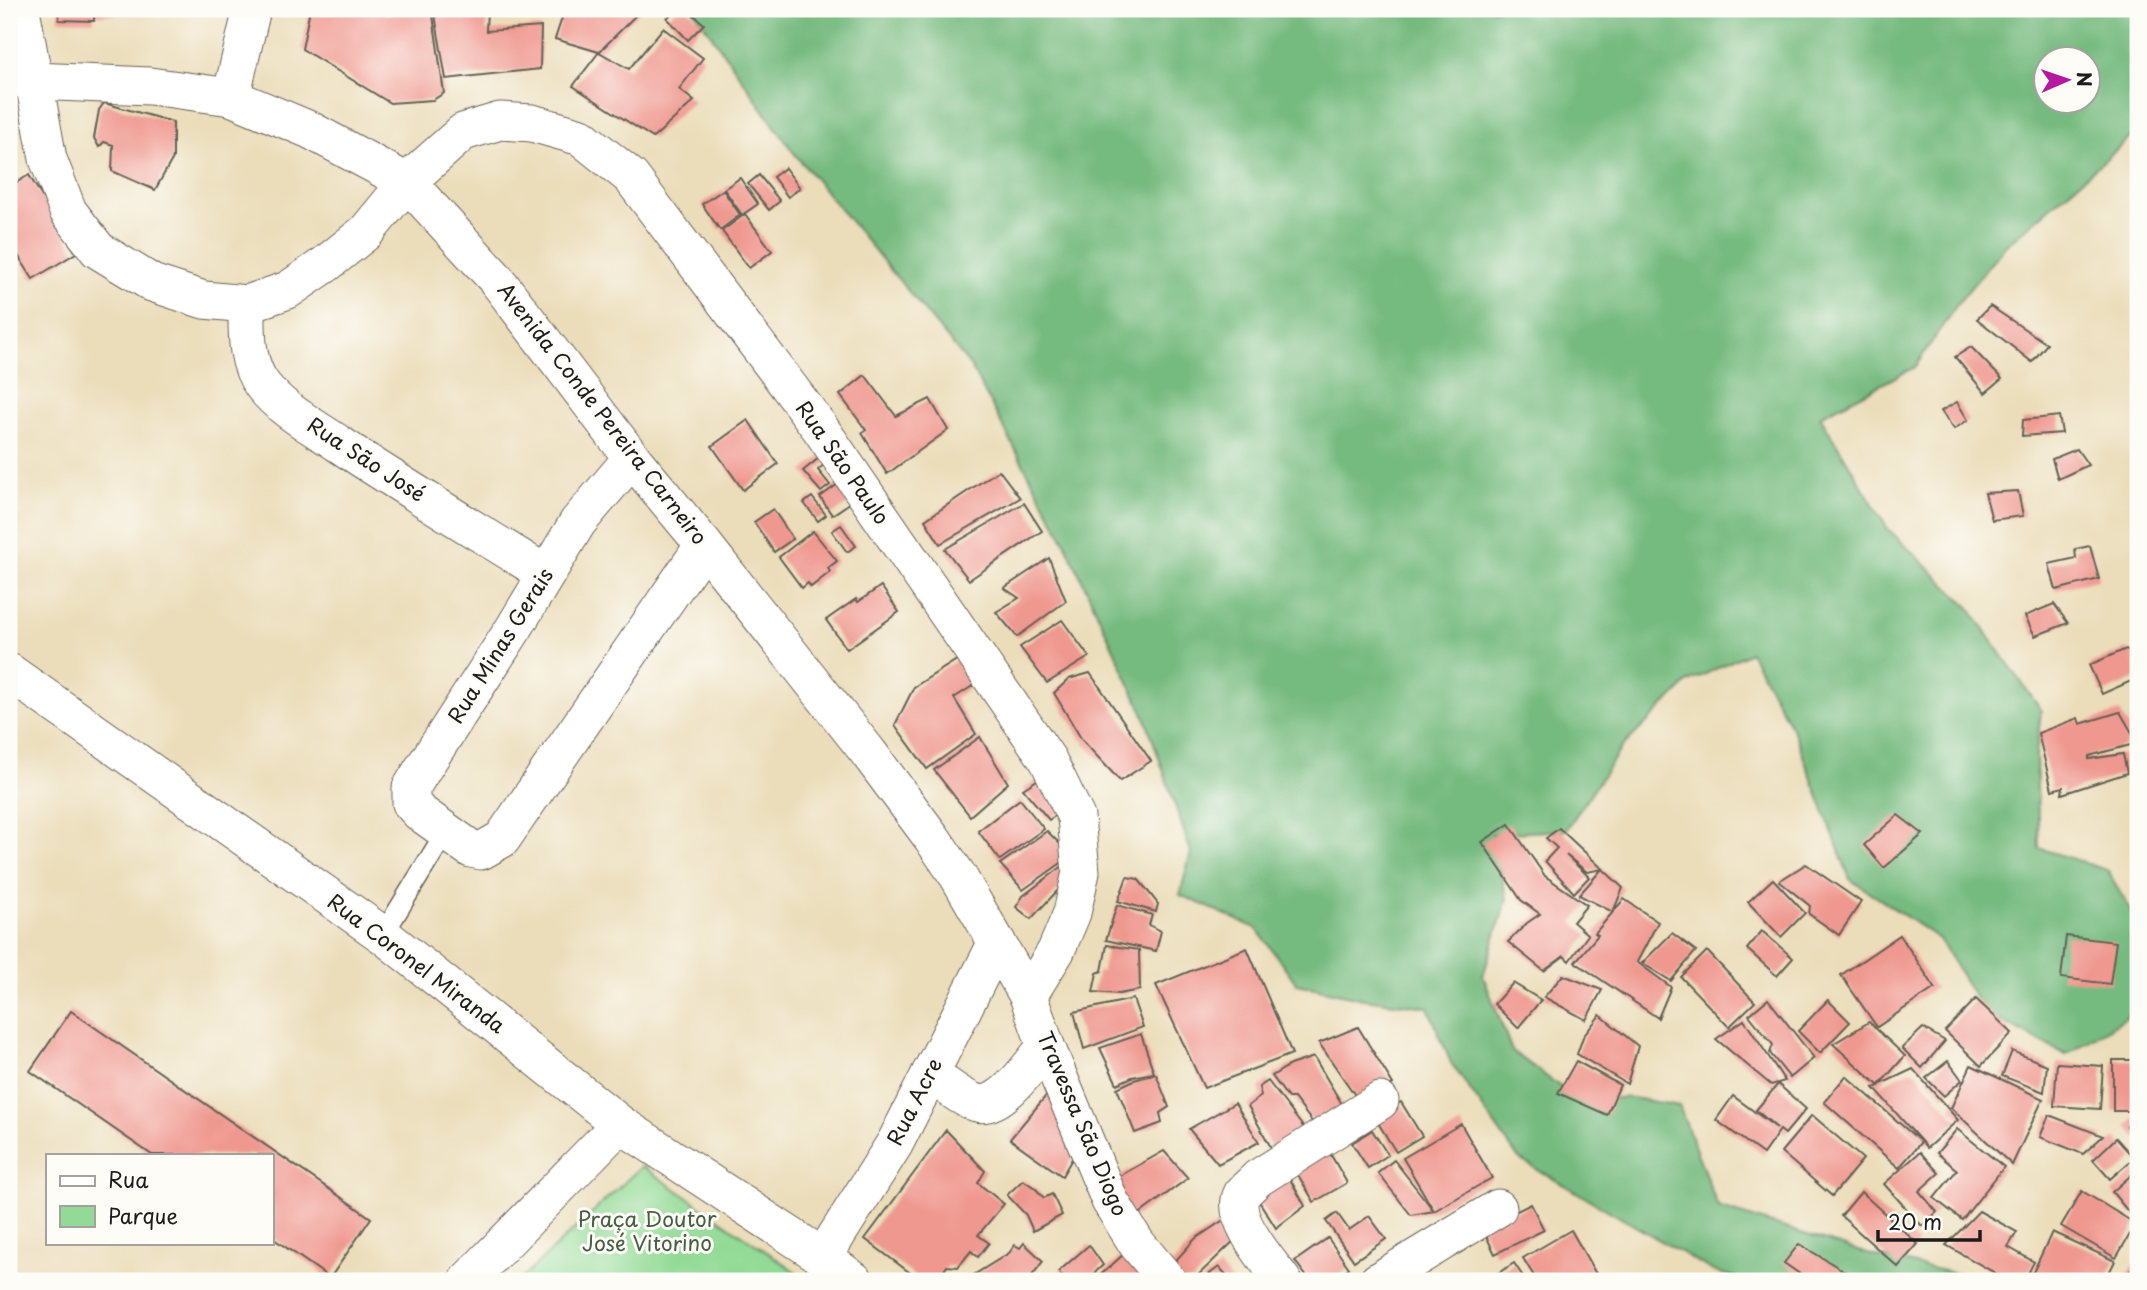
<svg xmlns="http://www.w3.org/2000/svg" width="2147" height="1290" viewBox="0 0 2147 1290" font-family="'Playpen Sans',sans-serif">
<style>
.green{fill:#92da95;stroke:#577b58;stroke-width:2}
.forest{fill:#75ba7e;stroke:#486b4d;stroke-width:2;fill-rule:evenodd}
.building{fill:#ef988f}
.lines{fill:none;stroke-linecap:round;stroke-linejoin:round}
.lane-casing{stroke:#646053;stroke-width:22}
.street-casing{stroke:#646053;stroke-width:39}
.lane{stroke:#fff;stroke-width:19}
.street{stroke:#fff;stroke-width:37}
.labels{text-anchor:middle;stroke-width:6;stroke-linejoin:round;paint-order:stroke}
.street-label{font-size:21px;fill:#1c1c1c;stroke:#fdfcf7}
.park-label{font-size:21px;fill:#455e46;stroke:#fdfcf7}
</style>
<rect width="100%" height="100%" fill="#fdfcf7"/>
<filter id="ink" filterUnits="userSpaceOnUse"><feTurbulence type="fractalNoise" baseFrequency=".0143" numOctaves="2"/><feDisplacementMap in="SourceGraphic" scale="14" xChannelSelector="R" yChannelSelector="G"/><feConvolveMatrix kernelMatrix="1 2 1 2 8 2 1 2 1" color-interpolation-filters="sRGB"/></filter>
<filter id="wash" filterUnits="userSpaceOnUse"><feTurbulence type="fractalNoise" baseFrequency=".00686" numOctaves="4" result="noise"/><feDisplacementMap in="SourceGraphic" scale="28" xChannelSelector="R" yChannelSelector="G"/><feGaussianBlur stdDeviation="1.57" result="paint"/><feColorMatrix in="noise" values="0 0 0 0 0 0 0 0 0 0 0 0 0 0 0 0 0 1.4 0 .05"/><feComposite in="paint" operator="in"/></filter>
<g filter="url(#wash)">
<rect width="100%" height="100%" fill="#ebddba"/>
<polygon class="green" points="642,1166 809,1281 519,1281"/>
<path class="forest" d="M693,9H2138V131L2005,246L1957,304L1915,367L1820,416L1888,529L1967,605L2041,710L2036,756L2039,848L2107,870L2138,922V1010L2066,1055L1995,1018L1976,999L1939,939L1850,879L1794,732L1750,652L1687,683L1622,747L1566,830L1492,834L1507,899L1483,976L1512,1051L1581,1102L1627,1097L1679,1106L1718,1207L1874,1256L1991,1281H1749L1715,1272L1519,1159L1451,1063L1428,1007L1363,999L1297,984L1256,928L1180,895L1191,852L1145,717L1062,536L971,367L793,152ZM2046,60H2088V102H2046Z"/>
<g id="blocks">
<g class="building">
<polygon points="58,9 157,9 150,12 94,16 94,21 59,20"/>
<polygon points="310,9 385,9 384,14 410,9 432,9 444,93 433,100 390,103 302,49"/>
<polygon points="565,9 642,9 599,52 555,39"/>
<polygon points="677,9 687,9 704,24 688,40 667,18"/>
<polygon points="487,10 486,31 541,27 540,69 446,79 435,15"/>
<polygon points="663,28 703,58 679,89 694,101 653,138 573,86 599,52 629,69"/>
<polygon points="104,103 173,122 173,158 155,190 112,171 113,145 104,142 99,147 94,138 99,110"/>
<polygon points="785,168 800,188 788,197 773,177"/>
<polygon points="29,175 76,253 33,279 12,246 9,248 9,187"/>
<polygon points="759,175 780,201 769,210 748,184"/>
<polygon points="740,178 758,204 742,215 724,189"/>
<polygon points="723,190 740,215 720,230 702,204"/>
<polygon points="745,214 772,251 749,268 722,231"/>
<polygon points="1990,306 2047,344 2032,362 1977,319"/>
<polygon points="1971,347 2002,379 1985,393 1955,357"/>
<polygon points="865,375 896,416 930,399 948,430 887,474 862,433 866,430 840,395"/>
<polygon points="1957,402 1968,420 1954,429 1941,411"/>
<polygon points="2059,416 2062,433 2022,436 2023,420"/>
<polygon points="748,420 778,464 743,490 712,446"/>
<polygon points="2077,449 2088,465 2058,479 2052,459"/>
<polygon points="825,453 830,459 818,470 830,485 821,492 803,471"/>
<polygon points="999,470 1020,498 940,544 925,520"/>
<polygon points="845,479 857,498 832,515 820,497"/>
<polygon points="2018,491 2023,516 1992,520 1985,493"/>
<polygon points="812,497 826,515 818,521 804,503"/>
<polygon points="1024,503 1042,531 969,580 945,549"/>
<polygon points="773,509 793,539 774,552 754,522"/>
<polygon points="841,525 856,546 847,552 832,531"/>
<polygon points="813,531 837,561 828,568 830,572 811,587 808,583 802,588 779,557"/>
<polygon points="2090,546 2099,579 2056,590 2049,564 2076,558 2075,549"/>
<polygon points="1049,558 1066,601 1017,637 996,612 1019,598 1004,588"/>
<polygon points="881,586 899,612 847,649 826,620 856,599 858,602"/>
<polygon points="2054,604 2068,623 2035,636 2025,616"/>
<polygon points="1062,620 1089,657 1047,683 1020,647"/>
<polygon points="2126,649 2138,656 2138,678 2102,694 2089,665"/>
<polygon points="960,658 974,685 954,698 976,734 927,769 895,725 914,687"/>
<polygon points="1090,673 1151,761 1120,781 1082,740 1054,693 1069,679"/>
<polygon points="2120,712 2138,743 2089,756 2089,759 2123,754 2127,773 2062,794 2063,787 2052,790 2038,733 2078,718 2080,724"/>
<polygon points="980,737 1008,783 970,816 934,770"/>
<polygon points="1048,773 1065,809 1049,820 1023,789"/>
<polygon points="1020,799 1044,829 1000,860 978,831"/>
<polygon points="1898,815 1923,834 1884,868 1864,845"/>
<polygon points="1509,824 1545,876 1587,905 1573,922 1588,935 1569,961 1564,956 1544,971 1508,942 1527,923 1540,914 1521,900 1482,842"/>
<polygon points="1559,828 1623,888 1613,912 1624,899 1658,922 1637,962 1671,987 1658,1018 1575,962 1598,935 1595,933 1613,912 1579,895 1602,869 1587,872 1566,855 1589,877 1574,893 1545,861 1557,848 1546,838"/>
<polygon points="1047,831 1059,843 1072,837 1074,854 1023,890 1000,864"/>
<polygon points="1806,864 1861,902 1839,935 1809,914 1810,906 1779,881"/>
<polygon points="1064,865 1073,874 1031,919 1016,907 1023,896"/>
<polygon points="1127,877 1138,879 1147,890 1158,904 1156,912 1118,901"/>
<polygon points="1773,879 1805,913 1781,937 1748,902"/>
<polygon points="1117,905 1152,915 1149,925 1161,931 1156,951 1106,940"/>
<polygon points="1762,931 1793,958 1777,976 1747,949"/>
<polygon points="1672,933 1696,951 1671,981 1642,963"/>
<polygon points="1900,935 1935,988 1877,1027 1841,975"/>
<polygon points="2066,936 2116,942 2110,984 2061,978"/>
<polygon points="1107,945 1139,950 1140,990 1119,994 1093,992 1097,973 1102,971"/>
<polygon points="1247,948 1292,1054 1204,1088 1156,985"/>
<polygon points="1707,951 1755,1002 1729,1027 1681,977"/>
<polygon points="1563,975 1602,990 1586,1020 1544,997"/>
<polygon points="1513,983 1541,1000 1518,1028 1494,1004"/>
<polygon points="1133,999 1143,1027 1084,1049 1074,1012"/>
<polygon points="1768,999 1814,1058 1790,1078 1770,1053 1773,1045 1749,1015"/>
<polygon points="1976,999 2012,1033 1981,1066 1945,1031"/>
<polygon points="1828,1000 1850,1022 1820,1053 1798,1031"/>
<polygon points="71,1011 371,1218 330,1278 271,1237 271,1155 152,1155 30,1071"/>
<polygon points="1600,1015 1638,1046 1627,1084 1577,1054 1583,1037"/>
<polygon points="1744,1020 1785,1081 1771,1085 1716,1039"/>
<polygon points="1869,1022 1905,1056 1879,1085 1913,1069 1958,1120 1927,1148 1874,1088 1879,1086 1833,1044"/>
<polygon points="1358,1027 1393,1084 1359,1101 1319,1043"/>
<polygon points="1923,1028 1945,1041 1922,1068 1902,1048"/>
<polygon points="1141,1034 1154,1073 1132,1077 1117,1084 1100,1048"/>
<polygon points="2012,1051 2047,1065 2044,1092 2002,1076"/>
<polygon points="1314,1057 1346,1111 1316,1127 1294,1098 1288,1098 1272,1076 1290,1065"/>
<rect x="2113" y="1060" width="25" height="51"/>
<polygon points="1576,1061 1620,1085 1607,1115 1558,1093"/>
<polygon points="1948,1061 1962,1080 1944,1096 1926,1078"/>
<polygon points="2057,1063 2103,1066 2100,1109 2054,1106"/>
<polygon points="1971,1065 2043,1099 2012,1165 1951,1108"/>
<polygon points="1156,1074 1169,1107 1160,1113 1162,1123 1135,1133 1117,1088 1134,1080"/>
<polygon points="1846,1076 1921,1142 1899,1168 1824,1102"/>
<polygon points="1268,1081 1304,1128 1273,1151 1248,1106 1261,1096 1259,1087"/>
<polygon points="1778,1084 1806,1109 1785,1134 1780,1130 1763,1154 1716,1120 1733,1096 1778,1129 1756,1110"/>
<polygon points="1050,1091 1080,1145 1062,1176 1010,1139"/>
<polygon points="1401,1102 1422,1136 1396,1152 1375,1118"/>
<polygon points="1235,1103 1259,1142 1218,1164 1189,1129"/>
<polygon points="1812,1115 1863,1159 1832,1196 1781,1152"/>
<polygon points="2049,1115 2103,1136 2083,1154 2040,1137"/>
<polygon points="2138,1116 2138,1140 2127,1126"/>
<polygon points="1461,1124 1492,1178 1434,1211 1403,1158"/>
<polygon points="1957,1129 2004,1167 1962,1220 1934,1198 1957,1170 1937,1153"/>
<polygon points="946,1130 985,1171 978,1183 1004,1204 978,1235 989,1243 978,1257 971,1251 958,1267 947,1266 937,1281 921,1281 865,1239"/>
<polygon points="1372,1130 1388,1155 1368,1168 1352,1143"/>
<polygon points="2116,1138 2134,1158 2110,1179 2093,1160"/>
<polygon points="1327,1148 1347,1183 1314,1202 1294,1168"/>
<polygon points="1164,1151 1188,1178 1134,1218 1109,1182"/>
<polygon points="1920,1152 1939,1173 1919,1191 1937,1212 1922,1226 1884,1184"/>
<polygon points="1394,1160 1434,1211 1411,1215 1378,1173"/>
<polygon points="1281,1163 1305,1206 1276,1228 1250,1187"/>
<polygon points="2138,1169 2138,1209 2131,1215 2112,1192"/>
<polygon points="1023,1180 1035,1188 1044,1198 1052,1194 1062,1215 1033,1231 1026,1215 1007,1195"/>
<polygon points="2082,1191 2136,1224 2116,1258 2061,1226"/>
<polygon points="1861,1192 1918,1244 1898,1267 1841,1216"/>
<polygon points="1531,1204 1544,1230 1495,1254 1482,1228"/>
<polygon points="1979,1211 2017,1232 2008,1247 2034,1262 2024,1281 2009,1281 1946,1245"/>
<polygon points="1337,1213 1349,1230 1369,1216 1386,1239 1354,1261 1326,1221"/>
<polygon points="1231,1215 1242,1233 1192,1281 1182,1281 1169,1268 1195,1239"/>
<polygon points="1571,1230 1600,1281 1537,1281 1523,1258"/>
<polygon points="2052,1232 2115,1261 2105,1281 2029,1281"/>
<polygon points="1328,1238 1349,1268 1331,1281 1310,1281 1295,1261"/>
<polygon points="1024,1243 1043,1261 1028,1281 964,1281 1009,1253 1015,1245 1020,1248"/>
<polygon points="1799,1244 1846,1272 1839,1281 1810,1281 1784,1263"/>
<polygon points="1089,1245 1103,1265 1086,1281 1067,1281 1058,1272"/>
<polygon points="1125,1253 1142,1274 1133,1281 1094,1281"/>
<polygon points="2138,1260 2138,1281 2123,1281"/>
<polygon points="1514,1263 1526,1281 1486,1281"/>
<polygon points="1219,1267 1232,1281 1200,1281"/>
</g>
</g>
</g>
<g filter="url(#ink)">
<use href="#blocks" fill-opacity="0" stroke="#646053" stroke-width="2"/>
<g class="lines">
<g class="lane-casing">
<polyline id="lane" points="383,935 445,833"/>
</g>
<g class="street-casing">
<g id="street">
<polyline points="21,9 48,159 68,211 98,250 152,283 204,300 247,304 288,290 326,264 366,232 407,182 463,132 500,121 532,123 581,137 631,177 820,428 1048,760 1076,817 1081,872 1072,913 1056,951 1028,996"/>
<polyline points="10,78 34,81 150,86 231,97 310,130 407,182 496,279 632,458 704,545 868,752 932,838 958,876 1028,996 1046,1046 1110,1201 1137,1244 1168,1281"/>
<polyline points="231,97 252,9"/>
<path d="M247,304C247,331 245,363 263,386C282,410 314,427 339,444C407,489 477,531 546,574"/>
<polyline points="632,458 578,522 514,628 422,770 411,788 411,803 419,812 471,849 481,851 502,839 704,545"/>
<polyline points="9,672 383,935 620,1124 823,1257 855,1281"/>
<path d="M930,1074C944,1083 960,1098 977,1103C1001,1110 1032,1063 1046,1046"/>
<polyline points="823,1257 895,1143 997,942"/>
<polyline points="467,1281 620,1124"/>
<path d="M1283,1281C1270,1263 1229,1218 1242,1194C1246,1189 1253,1183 1258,1178L1380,1101"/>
<polyline points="1378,1281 1498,1208"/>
</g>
</g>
<use href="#lane" class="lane"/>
<use href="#street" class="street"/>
</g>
</g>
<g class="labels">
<g class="street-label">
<text transform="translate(602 414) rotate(52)" y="7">Avenida Conde Pereira Carneiro</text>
<text transform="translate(366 460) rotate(33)" y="7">Rua São José</text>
<text transform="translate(842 463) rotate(55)" y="7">Rua São Paulo</text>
<text transform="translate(501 646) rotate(-58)" y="7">Rua Minas Gerais</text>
<text transform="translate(416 964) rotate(37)" y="7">Rua Coronel Miranda</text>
<text transform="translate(915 1102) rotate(-63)" y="7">Rua Acre</text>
<text transform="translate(1082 1124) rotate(67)" y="7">Travessa São Diogo</text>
</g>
<g class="park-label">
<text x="647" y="1227">Praça Doutor<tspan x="647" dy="24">José Vitorino</tspan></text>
</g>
</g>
<rect width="2147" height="1290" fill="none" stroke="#fdfcf7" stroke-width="35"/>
<rect x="46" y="1154" width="228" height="91" fill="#fdfcf7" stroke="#a3a29f" stroke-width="2"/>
<rect x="60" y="1176" width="35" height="10" fill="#ffffff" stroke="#a3a29f" stroke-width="2"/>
<text x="108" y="1188" font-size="21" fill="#1c1c1c">Rua</text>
<rect x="60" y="1206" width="35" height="21" fill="#92da95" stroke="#a3a29f" stroke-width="2"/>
<text x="108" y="1224" font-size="21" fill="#1c1c1c">Parque</text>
<g transform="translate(2067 80) rotate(88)"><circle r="33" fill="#fdfcf7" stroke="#a3a29f" stroke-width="2"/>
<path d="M0-5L12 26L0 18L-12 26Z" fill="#b5179e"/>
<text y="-10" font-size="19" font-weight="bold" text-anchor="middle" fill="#1c1c1c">N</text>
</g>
<path d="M1878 1230v10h102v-10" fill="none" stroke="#1c1c1c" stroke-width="3.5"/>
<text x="1888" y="1230" font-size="21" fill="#1c1c1c" stroke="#fdfcf7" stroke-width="5" paint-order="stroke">20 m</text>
</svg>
